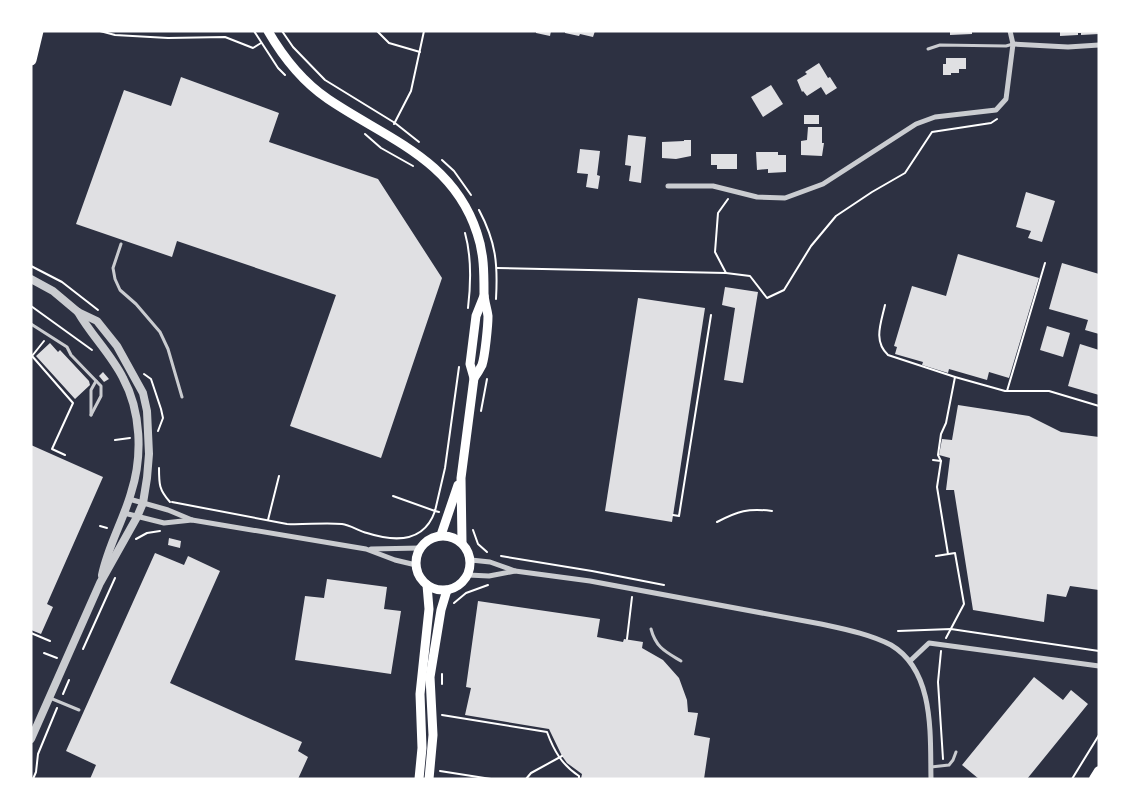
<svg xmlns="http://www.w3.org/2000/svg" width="1130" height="810" viewBox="0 0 1130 810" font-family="Karla,sans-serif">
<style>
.building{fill:#e0e0e3}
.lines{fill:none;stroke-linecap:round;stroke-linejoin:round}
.path{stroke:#fff;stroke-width:2}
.service{stroke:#caccd0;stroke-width:3}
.minor{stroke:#caccd0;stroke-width:5}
.tertiary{stroke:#caccd0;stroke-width:8}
.secondary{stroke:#fff;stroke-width:9}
.primary{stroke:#fff;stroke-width:10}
.motorway{stroke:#fff;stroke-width:11}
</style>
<rect width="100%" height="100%" fill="#2d3142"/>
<g class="building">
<polygon points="536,31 551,31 550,36 536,33"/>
<polygon points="565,31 595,31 593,37 580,34 579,36 565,33"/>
<polygon points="950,31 972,31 972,34 950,35"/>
<polygon points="1060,31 1099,31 1099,34 1081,35 1081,33 1078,33 1078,35 1060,36"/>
<polygon points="946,58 966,58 966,69 959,69 959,73 951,73 951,75 943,75 943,64 946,64"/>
<polygon points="819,63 828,78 830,77 837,88 826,95 821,87 807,96 803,91 802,92 797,80 807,74 805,72"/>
<polygon points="181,77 279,113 269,142 378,179 442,278 381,458 290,426 336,295 177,241 172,257 76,224 124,90 171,106"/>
<polygon points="771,85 783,104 763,117 751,97"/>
<rect x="804" y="115" width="15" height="9"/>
<polygon points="808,127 822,127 822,143 824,143 822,156 801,155 801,141 807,140"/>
<polygon points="628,135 646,137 641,183 629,181 631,166 625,165"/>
<polygon points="684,140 691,140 691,156 676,159 662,158 662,142 684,141"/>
<polygon points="580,149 600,151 597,175 600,176 598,189 586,187 588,174 577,173"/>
<polygon points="756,152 778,152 778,155 786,155 786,172 768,173 768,169 757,170"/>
<polygon points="711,154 737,154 737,169 717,169 717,165 711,165"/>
<polygon points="1026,192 1055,201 1042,242 1028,238 1031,231 1016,227"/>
<polygon points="958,254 1039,278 1009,378 989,372 987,380 949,369 948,373 922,365 923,362 895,354 897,347 894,346 912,286 946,296"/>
<polygon points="1062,263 1099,274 1099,334 1085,330 1088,320 1049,309"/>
<polygon points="725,287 758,292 743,383 724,380 735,308 722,305"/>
<polygon points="638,298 705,308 672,522 605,511"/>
<polygon points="1047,326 1070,333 1063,357 1040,350"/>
<polygon points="50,343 58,352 60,350 89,381 90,385 75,399 36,356"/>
<polygon points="1080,344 1099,350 1099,395 1068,386"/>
<polygon points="103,372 109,379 104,382 99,376"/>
<polygon points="958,405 1029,416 1061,432 1099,437 1099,590 1070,586 1066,597 1047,594 1044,622 973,610 954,490 946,490 950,458 939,455 942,439 952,440"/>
<polygon points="31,445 103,477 47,604 53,607 41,634 31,630"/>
<polygon points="169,538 181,541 180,548 168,545"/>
<polygon points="155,553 184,565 188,556 220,571 170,683 302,742 298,751 308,757 298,779 90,779 96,765 66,751"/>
<polygon points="327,579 387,587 384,609 401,611 391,674 295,660 305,596 324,598"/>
<polygon points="478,601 600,619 597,637 623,642 624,639 643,642 642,648 663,660 679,678 687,700 688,712 698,713 694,735 710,738 704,779 581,779 582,774 567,763 562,756 549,729 465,715 471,688 466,687"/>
<polygon points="1034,677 1063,700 1071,690 1088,704 1027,779 979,779 962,765"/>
</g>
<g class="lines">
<g class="path">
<polyline points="100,31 115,35 168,38 225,37 253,48 261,43"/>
<polyline points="254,31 278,68 285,75"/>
<polyline points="282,31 293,47 325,80 395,123 419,142"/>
<polyline points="377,31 389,43 420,52"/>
<polyline points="394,124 411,91 424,31"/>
<polyline points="365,134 381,148 413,166"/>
<polyline points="442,160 454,171 471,195"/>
<path d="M479,210C496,242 498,264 496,299"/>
<path d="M465,233C472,258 471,283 468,308"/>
<polyline points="31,266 62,282 98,310"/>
<polyline points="497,268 726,273 750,276 767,298 784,290 811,246 836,216 872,192 905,173 932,132 991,123 997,119"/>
<polyline points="726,273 715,252 718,213 728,199"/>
<path d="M885,305C881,323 873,341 888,355L955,377L1005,391H1049L1099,406"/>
<polyline points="31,306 92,350"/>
<polyline points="44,341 32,356 73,403 52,449 65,455"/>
<polyline points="144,374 151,379 161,409 163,418 158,431"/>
<polyline points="1007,391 1045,263"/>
<polyline points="481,411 487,379"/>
<polyline points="115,440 130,438"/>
<polyline points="933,460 941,461 937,487 948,554"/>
<polyline points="941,461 938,455 941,434 946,423 955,377"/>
<path d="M159,468C159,484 159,490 170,502"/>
<polyline points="393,496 435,511 445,468 459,367"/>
<path d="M172,502L287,524C306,525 323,522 342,524C350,525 359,531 367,533C395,542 424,543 435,511L439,512"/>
<polyline points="673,515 679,516 711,315"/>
<polyline points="268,520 279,476"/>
<path d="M717,522C738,511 748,508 772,511"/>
<polyline points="100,526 107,528"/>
<polyline points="473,530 478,544 487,552"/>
<polyline points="136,539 147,533 160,531"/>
<polyline points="501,556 592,571 664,585"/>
<polyline points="936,556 955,553 964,604 946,638"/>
<polyline points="454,603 466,593 488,585"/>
<polyline points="898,631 951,629 1099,651"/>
<polyline points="31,633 50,641"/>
<polyline points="627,639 632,597"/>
<polyline points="83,649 115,578"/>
<polyline points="941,651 938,682 943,759"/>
<polyline points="44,653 57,658"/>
<polyline points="442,674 442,684"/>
<polyline points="63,694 69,680"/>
<path d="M442,715L547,732C554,751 562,765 579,776V779"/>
<polyline points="440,771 491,779"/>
<polyline points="33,779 36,772 38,754 57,708"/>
<polyline points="526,779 531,773 562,756"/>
<polyline points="1072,779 1099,735"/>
</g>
<g class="service">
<polyline points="928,49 940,45 1006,46 1013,44"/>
<polyline points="121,244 113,268 115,279 120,290 136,304 160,332 168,349 182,397"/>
<polyline points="31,324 67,347 71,355 101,386 101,396 91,415"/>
<polyline points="91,415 91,390 96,381"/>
<path d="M651,629C656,648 666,652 681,661"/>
<polyline points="50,698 79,710"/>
<polyline points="931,767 949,765 953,760 956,752"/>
</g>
<g class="minor">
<polyline points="1013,44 1068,47 1099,45"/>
<polyline points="668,186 713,186 757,197 785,198 823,184 916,124 935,117 996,110 1006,99 1013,44 1010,31"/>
<polyline points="129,499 168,510 192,520 366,549 395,560 416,565"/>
<polyline points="124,513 164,523 192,520"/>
<polyline points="371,549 420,548"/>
<path d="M471,560L490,562L515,571L590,581L821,624C844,629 870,634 891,645C935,671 930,735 931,779"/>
<polyline points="468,575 489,576 515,571"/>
<polyline points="910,661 929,643 1099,666"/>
</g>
<g class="tertiary">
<polyline points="31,279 53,291 78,312 97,321 117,346 143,393 147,411 149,454 147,478 143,503 137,517 100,583 31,739"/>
<path d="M78,312C91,335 111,354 123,378C141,411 143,456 131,493C123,521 108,546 102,575"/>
</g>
<g class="secondary">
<path d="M268,31C283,57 303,82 328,99C387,139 453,159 477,233C484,253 484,273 484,293C484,301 487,308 488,316C488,325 485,356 482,365C480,369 477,374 474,378"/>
<polyline points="441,535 458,485"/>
<circle cx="443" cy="563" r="27"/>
<polyline points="462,542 461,478 474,378 470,364 476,316 484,296"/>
<polyline points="419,779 422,748 420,694 429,609 427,585"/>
<polyline points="429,779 433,735 430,677 441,610 447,590"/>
</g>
<polyline class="primary" points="1094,779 1099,771"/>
<polyline class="motorway" points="31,60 38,31"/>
</g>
<rect width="1130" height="810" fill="none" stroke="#ffffff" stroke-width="65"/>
</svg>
